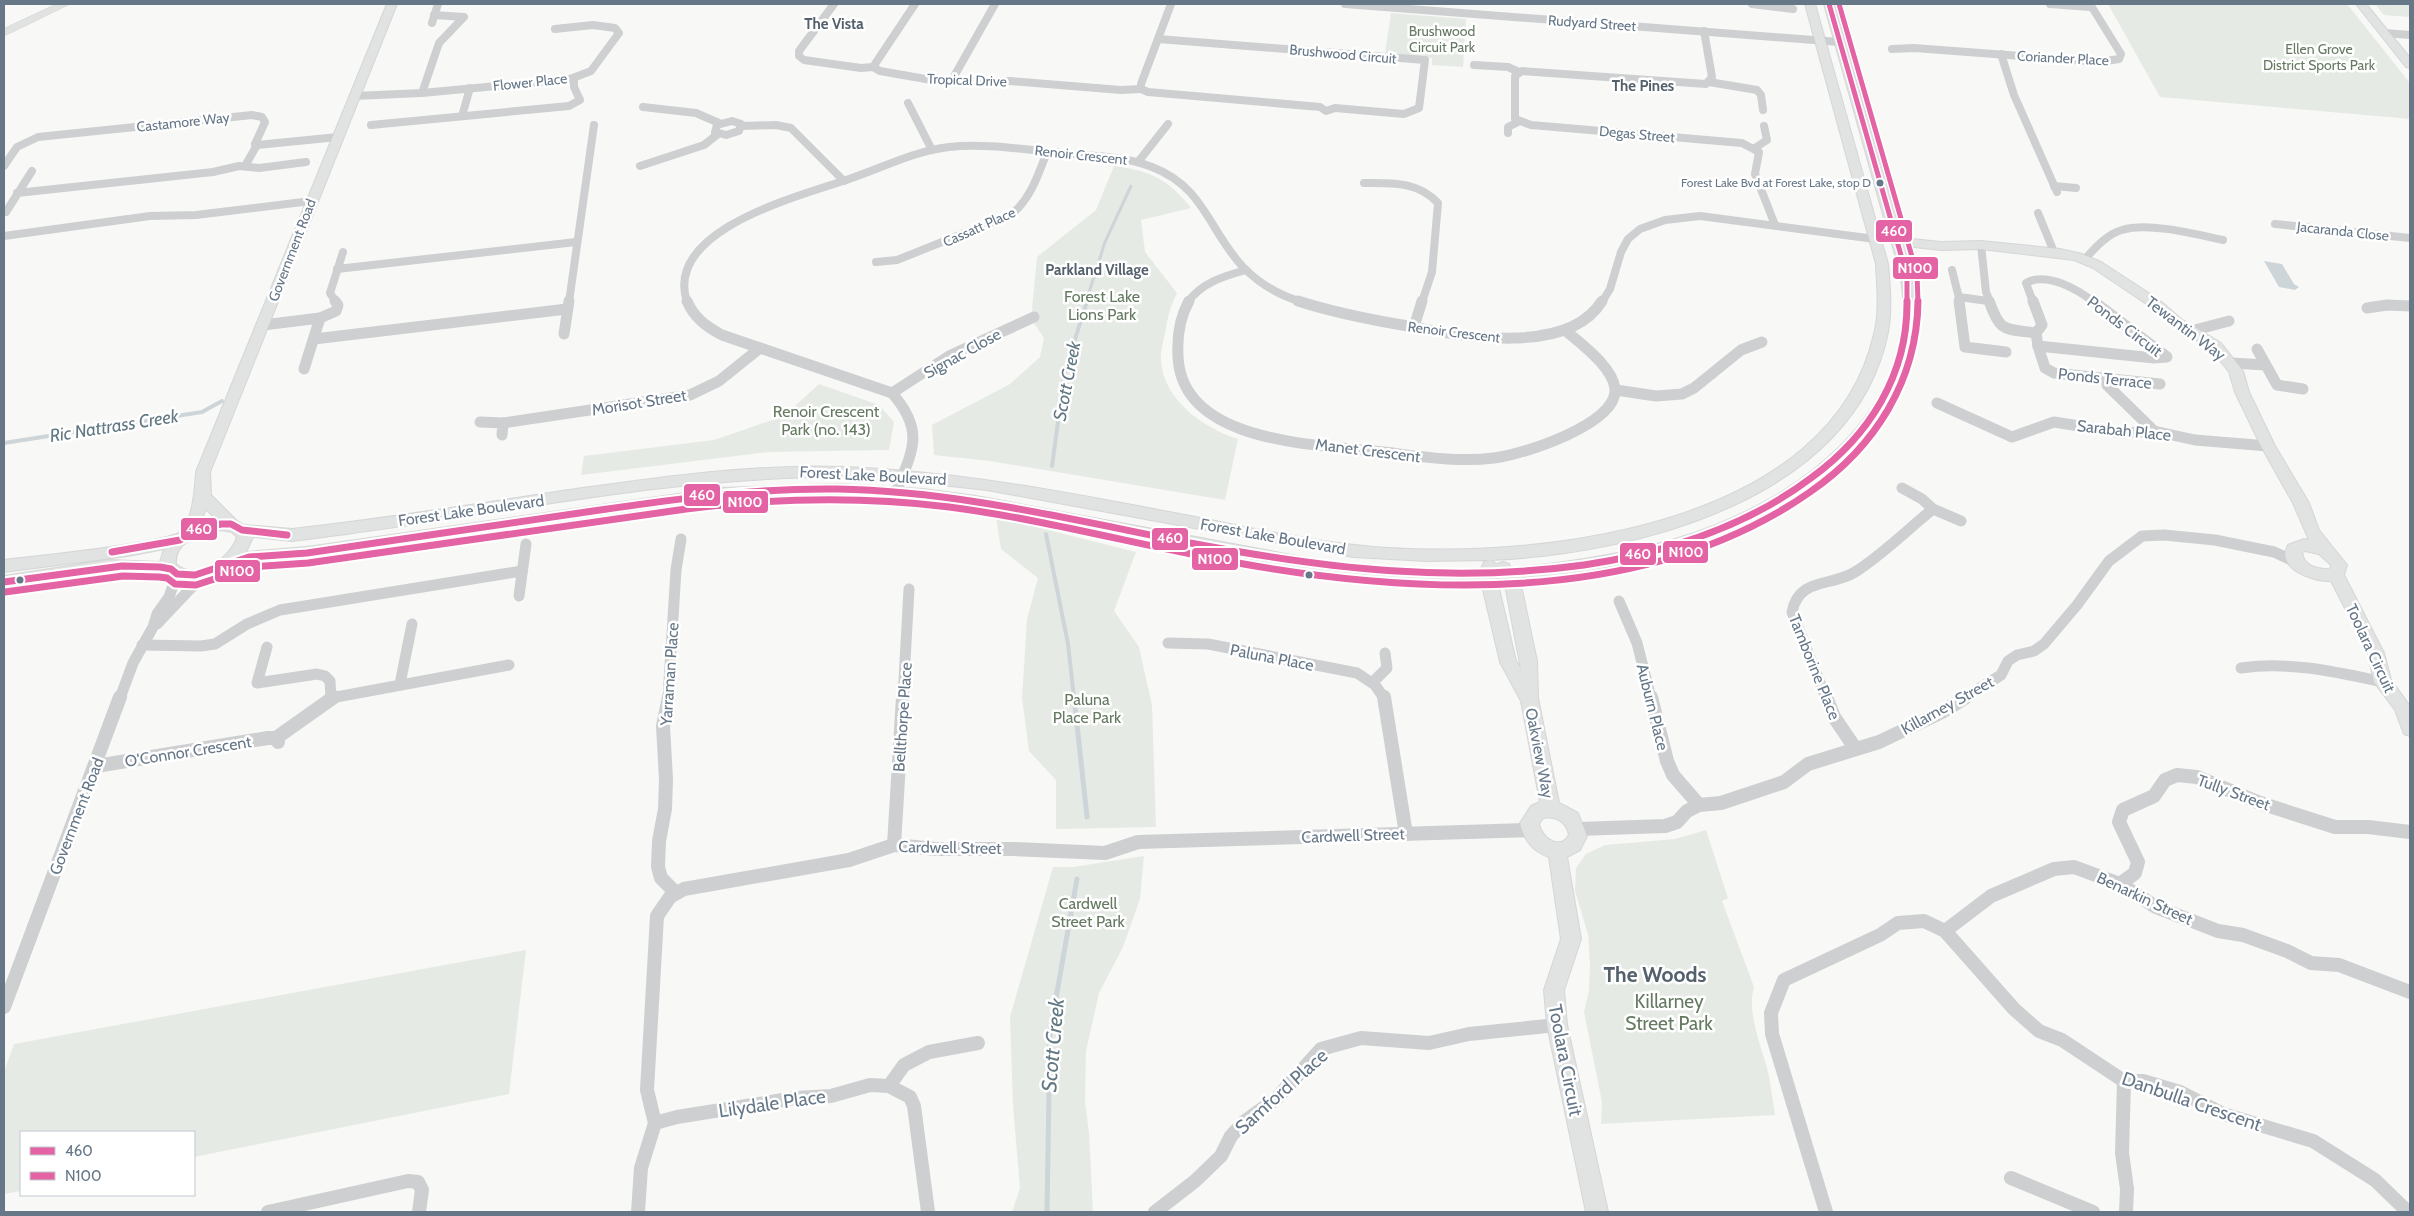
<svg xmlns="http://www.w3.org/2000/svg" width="2414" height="1216" viewBox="0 0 2414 1216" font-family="Cabin,sans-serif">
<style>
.green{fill:#e6eae4}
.water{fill:#ced5d9}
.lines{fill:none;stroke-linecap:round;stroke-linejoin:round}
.stream-far2{stroke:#ced5d9;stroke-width:3}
.stream-far1{stroke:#ced5d9;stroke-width:4}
.stream{stroke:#ced5d9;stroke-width:5}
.secondary-casing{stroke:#d5d6d7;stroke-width:2}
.primary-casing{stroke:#d4d4d5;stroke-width:1}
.street-far2{stroke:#cecfd0;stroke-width:8}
.street-far1{stroke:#cecfd0;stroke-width:11}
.street{stroke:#cecfd0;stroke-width:14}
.secondary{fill:#e1e2e2;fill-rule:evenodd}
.primary{fill:#e1e2e2;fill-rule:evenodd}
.bus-1-far1-casing{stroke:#fff;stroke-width:8}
.bus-1-casing{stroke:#fff;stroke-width:11}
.bus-2-far1-casing{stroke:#fff;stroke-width:8}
.bus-2-casing{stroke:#fff;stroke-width:11}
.bus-1-far1{stroke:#e463a4;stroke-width:5}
.bus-1{stroke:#e463a4;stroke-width:7}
.bus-2-far1{stroke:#e463a4;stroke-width:5}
.bus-2{stroke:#e463a4;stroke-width:7}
.bus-dot{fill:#678;stroke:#fff;stroke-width:2}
.labels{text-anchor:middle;stroke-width:5;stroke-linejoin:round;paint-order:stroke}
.far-bus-label{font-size:12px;fill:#678;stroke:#fff;text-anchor:end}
.far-street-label{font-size:14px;fill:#678;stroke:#fff}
.far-park-label{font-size:14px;fill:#657a61;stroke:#fff}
.far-neighbourhood-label{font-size:15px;font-weight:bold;fill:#54616d;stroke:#fff}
.park-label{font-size:16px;fill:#657a61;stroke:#fff}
.street-label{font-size:16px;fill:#678;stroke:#fff}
.water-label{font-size:18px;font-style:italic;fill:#627883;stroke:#fff}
.near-park-label{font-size:19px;fill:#657a61;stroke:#fff}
.near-street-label{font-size:19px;fill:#678;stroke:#fff}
.near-neighbourhood-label{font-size:21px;font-weight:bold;fill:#54616d;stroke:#fff}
.near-water-label{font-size:21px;font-style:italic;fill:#627883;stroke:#fff}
.line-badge{stroke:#fff;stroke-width:2}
.badge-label{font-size:14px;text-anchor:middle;font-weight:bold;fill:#fff}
</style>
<rect width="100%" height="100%" fill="#f8f8f7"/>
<g class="green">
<polygon points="2108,4 2347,4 2410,83 2410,119 2160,97"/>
<polygon points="2375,4 2410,4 2410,17 2384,15"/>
<polygon points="1391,13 1466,19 1463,67 1432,65 1432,58 1385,54"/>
<path d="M1114,166C1151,171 1168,179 1191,208L1141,220L1145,252L1177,293C1170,307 1167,319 1165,334C1163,343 1160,352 1161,361C1164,401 1204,428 1238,439L1225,500L990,461L934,455L932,425L1010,384L1040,357L1044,338L1031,319L1037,257L1096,210Z"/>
<polygon points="819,384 879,405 894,422 889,450 769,452 581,475 584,456 714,440 784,416"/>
<polygon points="996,517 1136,552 1114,611 1139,647 1152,705 1156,827 1056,829 1056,780 1029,751 1022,698 1027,619 1038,578 1001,549"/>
<path d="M1706,830L1728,898L1722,901L1754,987C1746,1014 1763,1049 1769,1076C1771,1089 1773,1102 1775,1115L1601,1124L1602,1102L1584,1012L1589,990L1590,964L1588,934L1575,891L1576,868L1586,854L1605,845L1675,839Z"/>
<polygon points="1144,856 1140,899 1123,947 1099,993 1086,1051 1085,1101 1089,1133 1093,1212 1012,1212 1020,1188 1013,1106 1010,1017 1053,867 1073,867"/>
<polygon points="526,950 509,1094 194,1157 194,1132 21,1132 21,1191 4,1194 4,1072 14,1044"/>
</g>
<polygon class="water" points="2264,261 2282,264 2294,284 2299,287 2295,290 2279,287"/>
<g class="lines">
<polyline class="stream-far2" points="1086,302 1105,242 1131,186"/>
<g class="stream-far1">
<polyline points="4,443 202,412 222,401"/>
<polyline points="1052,466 1065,371 1087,301"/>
<polyline points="1046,534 1068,644 1074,698"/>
</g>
<g class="stream">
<polyline points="1074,697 1087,817"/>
<polyline points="1047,1212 1050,1032 1077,879"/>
</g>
<g class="secondary-casing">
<g id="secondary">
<path d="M387,4H397L210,472L211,495L237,521L244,525L292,529C382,519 472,505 562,491C655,478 748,464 842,467C960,471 1075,494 1190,516C1256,529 1322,544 1389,548C1549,558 1831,524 1874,334C1880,311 1877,287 1876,264L1805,4H1815L1888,264C1890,286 1892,310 1888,332C1855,499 1636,554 1490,560L1497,564L1503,562L1509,564L1511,568C1566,563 1621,555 1675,539C1791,505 1922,415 1901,277C1899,266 1895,255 1892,244L1883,240L1889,236L1824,4H1834L1902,238L1941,242L1981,241L2060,249L2082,254L2101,262L2158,299L2181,319L2221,343L2243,371L2249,392L2275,446L2309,503L2319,530L2347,565L2344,575L2384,653L2391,680L2410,706V736L2404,734L2395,710L2374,682L2368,653L2331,581C2314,582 2275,569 2288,545L2304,539L2309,540L2293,503L2261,446L2235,392L2229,372L2211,349L2171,325L2148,305L2093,268L2074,260L1981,249L1941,250L1905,246C1920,300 1918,345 1893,396C1829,526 1648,568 1517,579L1522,590L1537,661L1538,698L1559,803L1578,813L1587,836L1580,850L1567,857L1581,939L1564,990L1567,1025L1608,1212H1586L1547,1025L1544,990L1561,939L1549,857C1532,851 1524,840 1520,823L1531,806L1540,802L1521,701L1500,662L1481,581L1395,580L1318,572L976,506L923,499L837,494L720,498L307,559L249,563L196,582H185L167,574L129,571L87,574L4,588V576L108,560L160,562L164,549L128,556L4,572V560C29,557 170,543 182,531C193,518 195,488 196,472ZM837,477L887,479L987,490L1353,557L1427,561L1489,560L1484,562L1481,569L1472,570L1395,568L1318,560L976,496L923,489L837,484L720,488L307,547L246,552L253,537L292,541C474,520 654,477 837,477ZM206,509L216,519L200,523ZM221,530L232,532L237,537C231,558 196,583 176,564C174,541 202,533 221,530ZM2305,551L2319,554L2331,565L2330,569C2319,570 2303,566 2302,552ZM1497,580H1501L1506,590L1521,669L1516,661ZM1543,818C1556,816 1567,822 1569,835C1559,851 1542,838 1539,824Z"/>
<polygon points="2356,4 2366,4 2410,58 2410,68 2406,67"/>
</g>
</g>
<g class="primary-casing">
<polygon id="primary" points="57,4 70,4 4,36 4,29"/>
</g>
<g class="street-far2">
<polyline points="834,4 799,51 799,56 804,60 861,68 873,67 880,71 937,81 1010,81 1121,90 1141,89"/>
<polyline points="1345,4 1839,42"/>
<polyline points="1752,4 1793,9"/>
<polyline points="2050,4 2090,7"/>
<polyline points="432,23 438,4"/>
<polyline points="1704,31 1712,77 1706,84 1522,71 1515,76 1515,119 1531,125 1742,143 1759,152 1755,174 1775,225"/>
<polyline points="2385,33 2410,35"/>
<polyline points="1158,39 1425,60 1419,108 1404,114 1335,108 1326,111 1320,107 1148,92 1141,89 1141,84 1171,4"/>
<polyline points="1892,49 1914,48 2099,62 2119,59 2121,54 2090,4"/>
<polyline points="2001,54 2014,95 2057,192"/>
<polyline points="1474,65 1508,67 1519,72"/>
<polyline points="873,67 915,4"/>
<polyline points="952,80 995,4"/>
<polyline points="1709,82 1757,90 1761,95 1763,110"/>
<polyline points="422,93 439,43 464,17 434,15"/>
<polyline points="354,96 422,93 570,79 591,71 619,33 615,28 593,25 555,29"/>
<polyline points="908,103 932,150"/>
<polyline points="643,107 696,113 719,123"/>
<polyline points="462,116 470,88"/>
<polygon points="732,121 741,124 739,131 726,135 715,132 717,125"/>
<polyline points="371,125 569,106 580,100 574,87 574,78"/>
<polyline points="741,126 776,125 791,128 844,181"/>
<polyline points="1508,133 1508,127 1518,122"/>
<polyline points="1755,148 1767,140 1764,126"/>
<polyline points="1138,162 1168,124"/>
<polyline points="4,166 17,147 38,137 252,115 262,117 265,122 255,144 257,145 338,137"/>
<polyline points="245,166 257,145"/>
<polyline points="640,166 704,145 718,134"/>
<path d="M1364,183C1391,183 1418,181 1438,203L1432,272L1422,302"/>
<polyline points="2054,186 2076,188"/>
<polyline points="17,193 213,172 239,166 259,168 306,162"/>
<polyline points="6,212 32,171"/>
<polyline points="2038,213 2054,252"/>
<polyline points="2275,224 2410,238"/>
<polyline points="4,236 150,216 196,215 311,201"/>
<polyline points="1981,245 1986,292 1990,302"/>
<path d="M2085,259C2095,248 2107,234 2122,230C2149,222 2195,234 2223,240"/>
<path d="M876,262L897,260L1012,214C1031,198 1038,175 1047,152"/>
<polyline points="337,269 576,242"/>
<polyline points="1952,270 1960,302"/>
<polyline points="1959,297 1988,301"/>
<polyline points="336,302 330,293 343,252"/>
<polyline points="569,302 594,125"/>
<path d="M687,302C663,229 801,196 849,179C882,168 914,151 949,147C987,143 1025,150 1062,153C1092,156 1124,156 1152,167C1205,187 1209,232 1244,268C1260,284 1281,296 1302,302"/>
<path d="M1188,302C1201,283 1224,276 1246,270"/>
<polyline points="1602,302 1610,289 1621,252 1628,239 1640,229 1665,220 1700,216 1875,239"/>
<path d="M2033,302L2026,283C2047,271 2078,290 2094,302"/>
</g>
<g class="street-far1">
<path d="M687,301C694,318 707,327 722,335L892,393C925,431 913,450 896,492"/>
<path d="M1189,301C1180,317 1177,338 1178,356C1181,442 1311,444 1374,451C1413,455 1454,463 1494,458C1522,455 1618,424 1615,389C1613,367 1581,344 1565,330"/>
<path d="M1298,301C1332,312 1367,319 1402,325C1455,335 1567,358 1602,301"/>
<polyline points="1959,301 1965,347 2006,352"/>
<path d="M1989,301C2001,334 2004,328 2036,333"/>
<polyline points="2033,301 2042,325 2036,333 2038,346"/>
<polyline points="2367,308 2387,305 2410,306"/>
<polyline points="263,325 320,318 336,311 338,305 335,301"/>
<polyline points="1414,327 1422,301"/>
<polyline points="2191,331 2229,321"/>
<polyline points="564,334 569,301"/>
<polyline points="314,339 567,309"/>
<polyline points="2038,346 2154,358 2167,357 2093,301"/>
<polyline points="2038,346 2045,368 2054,373 2160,384"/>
<polyline points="2257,349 2277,385 2303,389"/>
<polyline points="2232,363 2265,365"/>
<polyline points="304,369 320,318"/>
<polyline points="2107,385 2154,431"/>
<polyline points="1616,390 1656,396 1682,394 1694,388 1741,350 1762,342"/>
<polyline points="892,393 949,356 1034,317"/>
<polyline points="1937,403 2012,437 2054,422 2123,433 2154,431 2195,440 2268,446"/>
<polyline points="480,422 503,423 502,435"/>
<polyline points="503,423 690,395 719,381 760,348"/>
<polyline points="1902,488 1922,499 1933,509 1961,521"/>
<polyline points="519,596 526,544"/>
<polyline points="1619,601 1637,643 1651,698"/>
<polyline points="157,624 191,588 215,570"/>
<polyline points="1168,643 1208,644 1357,673 1375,685 1384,698"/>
<polyline points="142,645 201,646 215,644 247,624 280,610 522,571"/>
<polyline points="267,647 257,683 317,674 325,676 330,681 331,698"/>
<path d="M2241,668C2290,661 2336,672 2383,682"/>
<polyline points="1373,682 1387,668 1385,653"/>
<polyline points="400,684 412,624"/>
<polyline points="120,698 133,663 153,627 157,614 169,597 177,574"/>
<polyline points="331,698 509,665"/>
<polyline points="668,698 676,570 681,539"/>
<polyline points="903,698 909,589"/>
<path d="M1826,698L1792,612C1799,577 1831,587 1855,572C1882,555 1908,529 1933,509"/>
<polyline points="1964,698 2001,675 2008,661 2017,655 2034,651 2044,644 2077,605 2109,561 2142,536 2164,535 2215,540 2274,552 2298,563"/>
</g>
<g class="street">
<polyline points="669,697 663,726 666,779 665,809 659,841 658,867 661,878 675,892"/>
<polyline points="1384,697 1406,834"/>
<polyline points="1651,697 1667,761 1673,775 1699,805"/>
<polyline points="1826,697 1834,717 1855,748"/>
<polyline points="276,738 334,697"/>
<polyline points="96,766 268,738 276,738 278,742"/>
<polyline points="1578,829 1665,826 1677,822 1687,811 1699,805 1721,803 1784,782 1808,764 1879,742 1942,712 1966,697"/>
<polyline points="894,845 903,697"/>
<polyline points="2120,884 2135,873 2138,862 2119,822 2123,810 2154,796 2165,780 2177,775 2197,777 2260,803 2335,827 2368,827 2410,832"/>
<polyline points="1945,931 1991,896 2054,869 2074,867 2120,884 2156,907 2218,931 2243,935 2287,951 2311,963 2339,965 2410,992"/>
<polyline points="4,1007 120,697"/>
<polyline points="2124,1081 2122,1153 2127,1189 2126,1212"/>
<polyline points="889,1086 904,1065 929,1052 978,1043"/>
<polyline points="655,1123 677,1117 795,1098 831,1096 870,1085 889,1086 910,1097 914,1106 928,1212"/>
<polyline points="2011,1178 2093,1212"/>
<polyline points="268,1212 408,1181 418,1182 422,1190 419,1212"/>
<polyline points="638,1212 641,1168 655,1123 647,1090 657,916 670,897 684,889 849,860 894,845 936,849 1013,849 1105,853 1138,842 1530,830"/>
<polyline points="1155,1212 1195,1181 1221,1156 1231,1136 1244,1122 1277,1098 1321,1049 1361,1038 1429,1043 1469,1034 1557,1025"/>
<polyline points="1826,1212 1772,1034 1771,1013 1784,980 1880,935 1898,923 1924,921 1945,931 2014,1009 2039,1031 2062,1040 2124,1081 2143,1081 2180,1092 2223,1114 2313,1141 2375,1180 2408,1212"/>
</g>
<use href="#secondary" class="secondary"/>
<use href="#primary" class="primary"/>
<g class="bus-1-far1-casing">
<polyline id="bus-1-far1" points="1829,4 1907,276 1907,302"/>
</g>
<g class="bus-1-casing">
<g id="bus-1">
<polyline points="112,552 180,540 199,529 221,524 231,524 242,530 287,535"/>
<path d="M4,582L122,566L160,567L171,569L177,574L195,575L249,557L307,553C402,539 498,525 593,511C676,499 753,488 837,489C960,491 1081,522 1201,545C1331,569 1452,583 1584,565C1664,553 1746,527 1811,478C1869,436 1908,375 1907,301"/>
</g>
</g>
<g class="bus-2-far1-casing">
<polyline id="bus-2-far1" points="1839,4 1917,274 1918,302"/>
</g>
<g class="bus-2-casing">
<path id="bus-2" d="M5,592L123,576L159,577L167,578L175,584L196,585L251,567L308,563L686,509C774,498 861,496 949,507C1042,519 1134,544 1227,561C1415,596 1646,607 1810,492C1875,447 1917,381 1918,301"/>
</g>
<use href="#bus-1-far1" class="bus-1-far1"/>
<use href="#bus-1" class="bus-1"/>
<use href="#bus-2-far1" class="bus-2-far1"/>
<use href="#bus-2" class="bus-2"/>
</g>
<g class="bus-dot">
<circle cx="1880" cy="183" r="4.5"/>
<circle cx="1309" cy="575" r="4.5"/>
<circle cx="20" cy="580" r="4.5"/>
</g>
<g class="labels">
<g class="far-bus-label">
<text x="1871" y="187">Forest Lake Bvd at Forest Lake, stop D</text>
</g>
<g class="far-street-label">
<text transform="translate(1592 23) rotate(4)" y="5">Rudyard Street</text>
<text transform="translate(1343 54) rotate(5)" y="5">Brushwood Circuit</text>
<text transform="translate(2063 58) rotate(3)" y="5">Coriander Place</text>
<text transform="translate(967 80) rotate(2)" y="5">Tropical Drive</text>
<text transform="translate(530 82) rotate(-6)" y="5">Flower Place</text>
<text transform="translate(183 122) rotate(-6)" y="5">Castamore Way</text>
<text transform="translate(1637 134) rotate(5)" y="5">Degas Street</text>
<text transform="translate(1081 155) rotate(6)" y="5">Renoir Crescent</text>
<text transform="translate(979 227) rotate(-24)" y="5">Cassatt Place</text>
<text transform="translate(2343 231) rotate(6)" y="5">Jacaranda Close</text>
<text transform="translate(292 250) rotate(-69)" y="5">Government Road</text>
<text transform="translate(1454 332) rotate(7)" y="5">Renoir Crescent</text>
</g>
<g class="far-park-label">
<text x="1442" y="36">Brushwood<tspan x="1442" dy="16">Circuit Park</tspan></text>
<text x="2319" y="54">Ellen Grove<tspan x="2319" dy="16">District Sports Park</tspan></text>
</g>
<g class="far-neighbourhood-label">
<text x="834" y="29">The Vista</text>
<text x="1643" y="91">The Pines</text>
<text x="1097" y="275">Parkland Village</text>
</g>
<g class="park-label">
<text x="1102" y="302">Forest Lake<tspan x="1102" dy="18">Lions Park</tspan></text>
<text x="826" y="417">Renoir Crescent<tspan x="826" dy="18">Park (no. 143)</tspan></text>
<text x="1087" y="705">Paluna<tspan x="1087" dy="18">Place Park</tspan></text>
<text x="1088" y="909">Cardwell<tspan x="1088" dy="18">Street Park</tspan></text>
</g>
<g class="street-label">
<text transform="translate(2125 326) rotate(37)" y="6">Ponds Circuit</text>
<text transform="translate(2186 328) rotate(37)" y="6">Tewantin Way</text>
<text transform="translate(962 353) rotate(-29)" y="6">Signac Close</text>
<text transform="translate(2105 378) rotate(6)" y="6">Ponds Terrace</text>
<text transform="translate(639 402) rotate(-9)" y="6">Morisot Street</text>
<text transform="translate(2124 430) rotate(6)" y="6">Sarabah Place</text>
<text transform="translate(1368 450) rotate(7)" y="6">Manet Crescent</text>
<text transform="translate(873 475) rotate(3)" y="6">Forest Lake Boulevard</text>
<text transform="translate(471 510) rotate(-8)" y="6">Forest Lake Boulevard</text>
<text transform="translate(1273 536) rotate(10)" y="6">Forest Lake Boulevard</text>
<text transform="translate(2371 648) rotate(65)" y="6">Toolara Circuit</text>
<text transform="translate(1272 657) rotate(11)" y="6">Paluna Place</text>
<text transform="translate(1815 667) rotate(68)" y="6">Tamborine Place</text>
<text transform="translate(669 674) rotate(-86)" y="6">Yarraman Place</text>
<text transform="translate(1947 705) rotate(-29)" y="6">Killarney Street</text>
<text transform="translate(1653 707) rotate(76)" y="6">Auburn Place</text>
<text transform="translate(902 717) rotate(-86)" y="6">Bellthorpe Place</text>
<text transform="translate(188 751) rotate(-9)" y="6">O'Connor Crescent</text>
<text transform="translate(1540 753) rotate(79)" y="6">Oakview Way</text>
<text transform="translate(2234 792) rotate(20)" y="6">Tully Street</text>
<text transform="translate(76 816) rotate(-69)" y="6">Government Road</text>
<text transform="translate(1353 835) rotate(-2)" y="6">Cardwell Street</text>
<text transform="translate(950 847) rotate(1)" y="6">Cardwell Street</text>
<text transform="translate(2145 898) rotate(25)" y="6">Benarkin Street</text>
</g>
<g class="water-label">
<text transform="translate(1067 381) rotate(-79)" y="6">Scott Creek</text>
<text transform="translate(114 426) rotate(-9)" y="6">Ric Nattrass Creek</text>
</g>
<g class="near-park-label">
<text x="1669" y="1008">Killarney<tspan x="1669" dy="22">Street Park</tspan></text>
</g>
<g class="near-street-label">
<text transform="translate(1566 1060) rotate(79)" y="7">Toolara Circuit</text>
<text transform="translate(1281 1091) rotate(-42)" y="7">Samford Place</text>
<text transform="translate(2192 1101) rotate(19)" y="7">Danbulla Crescent</text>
<text transform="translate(772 1103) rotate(-8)" y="7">Lilydale Place</text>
</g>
<g class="near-neighbourhood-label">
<text x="1655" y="982">The Woods</text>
</g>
<g class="near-water-label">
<text transform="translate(1053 1045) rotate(-85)" y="7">Scott Creek</text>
</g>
</g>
<g class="line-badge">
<rect x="1875" y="219" width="38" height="24" rx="5" fill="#e463a4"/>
<rect x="1892" y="256" width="47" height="24" rx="5" fill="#e463a4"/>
<rect x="683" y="483" width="38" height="24" rx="5" fill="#e463a4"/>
<rect x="722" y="490" width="47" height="24" rx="5" fill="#e463a4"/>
<rect x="180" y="517" width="38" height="24" rx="5" fill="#e463a4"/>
<rect x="1151" y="527" width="38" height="24" rx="5" fill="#e463a4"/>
<rect x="1662" y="540" width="47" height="24" rx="5" fill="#e463a4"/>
<rect x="1619" y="542" width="38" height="24" rx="5" fill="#e463a4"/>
<rect x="1191" y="547" width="48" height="24" rx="5" fill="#e463a4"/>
<rect x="214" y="559" width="47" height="24" rx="5" fill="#e463a4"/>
</g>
<g class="badge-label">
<text x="1894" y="236">460</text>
<text x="1915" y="273">N100</text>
<text x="702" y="500">460</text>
<text x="745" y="507">N100</text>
<text x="199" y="534">460</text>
<text x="1170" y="543">460</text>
<text x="1686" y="557">N100</text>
<text x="1638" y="559">460</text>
<text x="1215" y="564">N100</text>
<text x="237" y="576">N100</text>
</g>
<rect width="2414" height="1216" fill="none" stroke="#667788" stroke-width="10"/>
<rect x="20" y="1131" width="175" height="65" fill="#ffffff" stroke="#c2c9cf"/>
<rect x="30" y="1147" width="25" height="8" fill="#e463a4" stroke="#c2c9cf"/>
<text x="65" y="1156" font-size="15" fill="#667788">460</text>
<rect x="30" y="1172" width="25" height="8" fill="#e463a4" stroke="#c2c9cf"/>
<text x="65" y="1181" font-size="15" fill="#667788">N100</text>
</svg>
